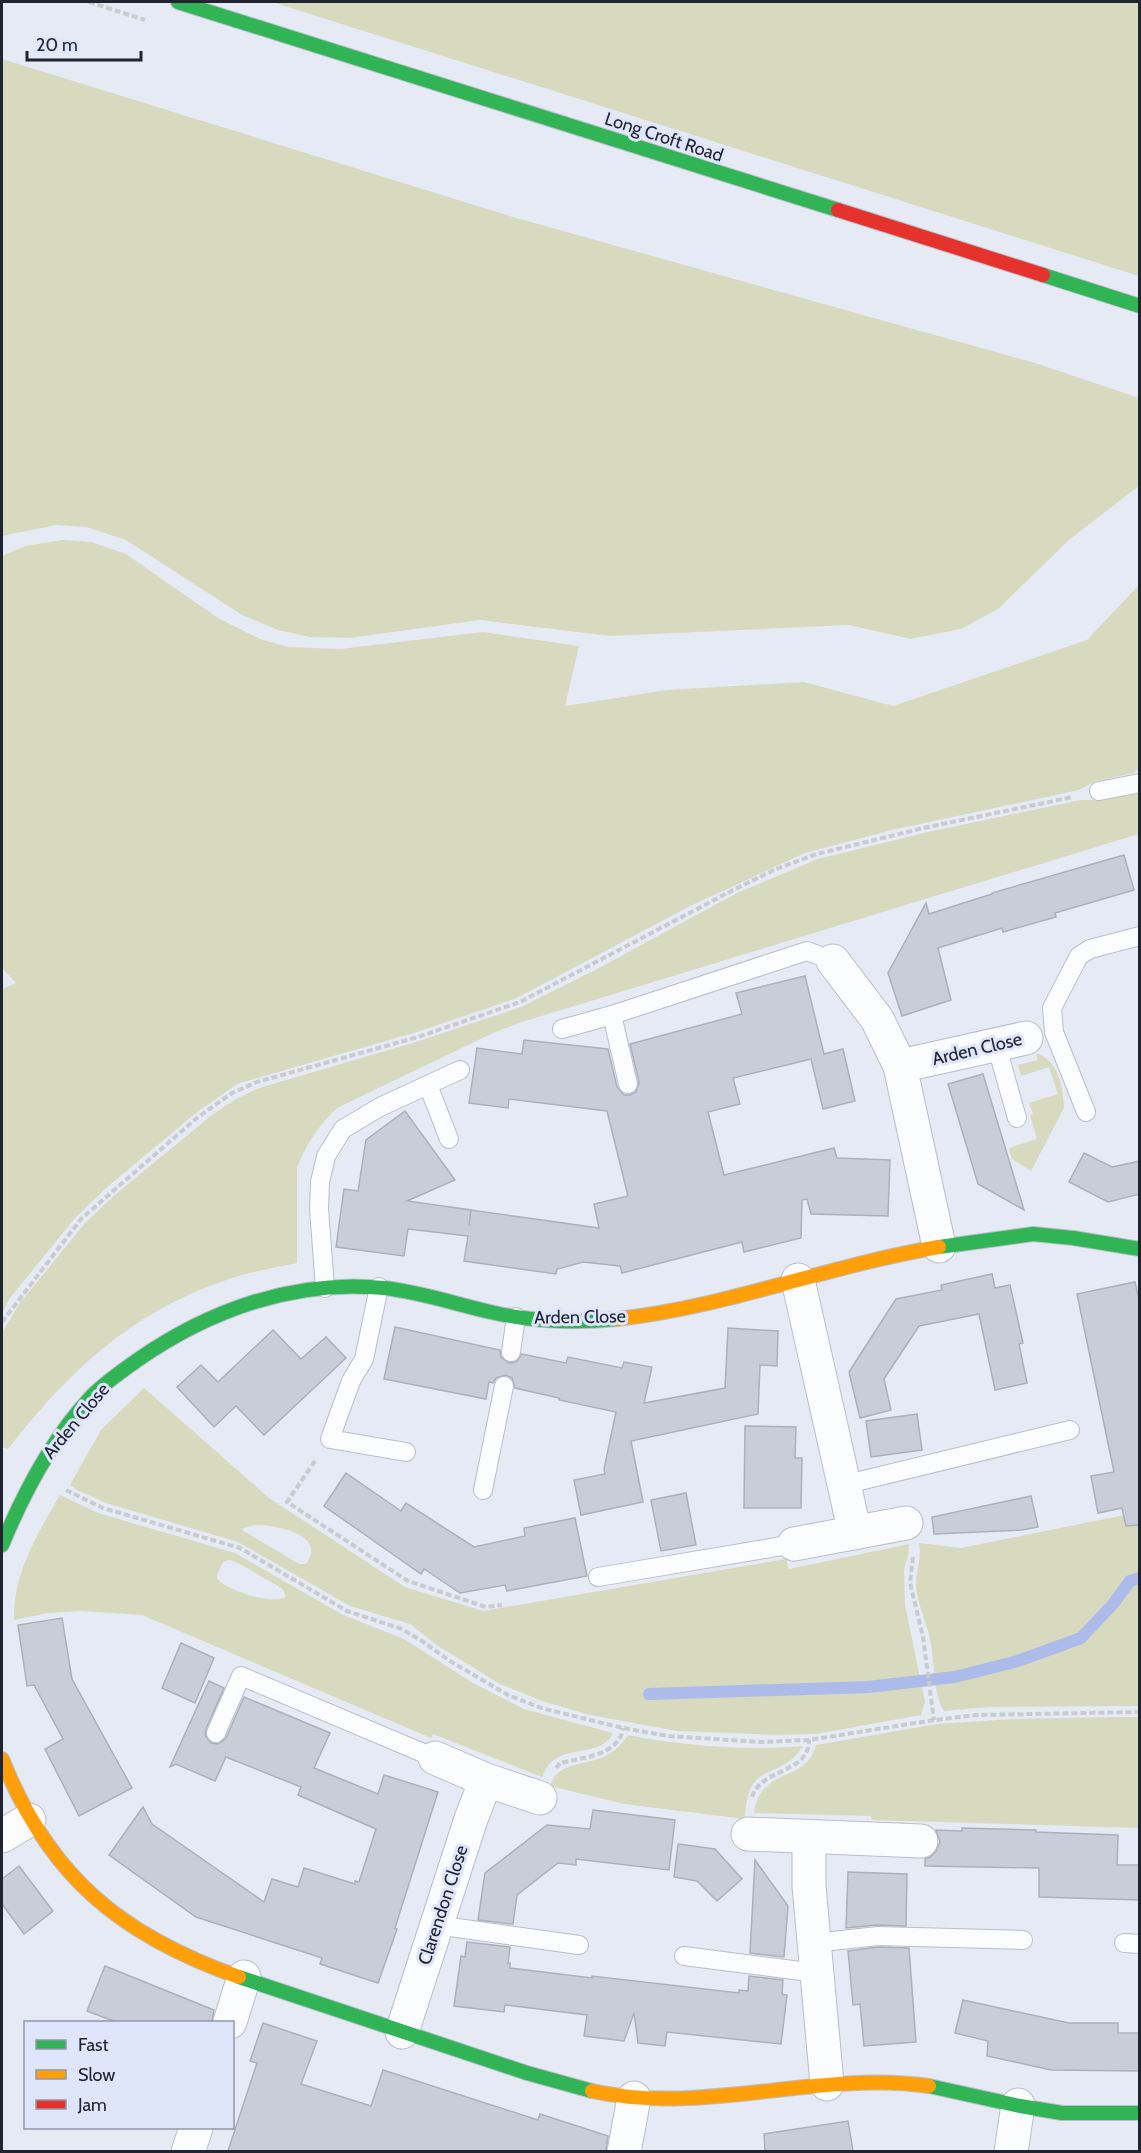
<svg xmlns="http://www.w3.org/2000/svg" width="1141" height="2153" viewBox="0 0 1141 2153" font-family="Cabin,sans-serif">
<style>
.green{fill:#d8dac0;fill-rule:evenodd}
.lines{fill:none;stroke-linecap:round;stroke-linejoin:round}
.stream{stroke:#acbbea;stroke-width:12}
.building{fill:#c8cdd8;stroke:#abb0bb;stroke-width:1.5}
.lane-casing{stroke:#babec9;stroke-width:20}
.street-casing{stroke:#babec9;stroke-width:35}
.fast-casing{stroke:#babec9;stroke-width:16}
.slow-casing{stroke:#babec9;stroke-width:16}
.jam-casing{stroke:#babec9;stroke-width:16}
.path{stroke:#c9cbcf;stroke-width:4;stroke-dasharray:6 3;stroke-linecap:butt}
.lane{stroke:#fbfcfe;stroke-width:18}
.street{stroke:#fbfcfe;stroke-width:33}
.fast{stroke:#30b455;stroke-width:14}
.slow{stroke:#ff9f0a;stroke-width:14}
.jam{stroke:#e5322d;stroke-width:14}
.labels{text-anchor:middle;stroke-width:6;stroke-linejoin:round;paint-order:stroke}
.street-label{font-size:18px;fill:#202431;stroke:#dfe6fb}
</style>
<rect width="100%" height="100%" fill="#e5eaf5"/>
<g class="green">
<polygon points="272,2 1139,2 1139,276"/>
<polygon points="2,59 513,217 1035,363 1139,398 1139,486 1070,539 998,609 961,629 911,639 849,625 610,636 480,620 349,638 310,637 278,630 242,615 126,540 86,527 57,525 2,536"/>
<polygon points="63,540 91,542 126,554 218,618 260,639 288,647 340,649 483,632 579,646 565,706 667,690 804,682 893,706 1087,640 1139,585 1139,768 1134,773 1096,781 1079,790 892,830 805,853 690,906 517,998 417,1032 237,1084 196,1113 106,1188 76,1217 10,1298 2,1313 2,989 16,983 2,968 2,556 25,546"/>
<path d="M1139,792V834L522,1022L493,1033L337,1108C319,1125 306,1144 297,1168V1263C274,1268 249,1272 226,1280C130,1313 69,1371 8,1449L2,1447V1333L19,1304L86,1222L116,1194L213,1114L236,1099L259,1088L419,1041L521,1007L599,968L737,893L818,859L928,832L1080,800H1100Z"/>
<path d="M1036,1053C1059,1061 1063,1087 1064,1108L1031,1171L1012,1159L1009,1148L1037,1139L1030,1115L1033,1114L1029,1103L1058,1094L1049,1067L1021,1076L1018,1065L1038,1060Z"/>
<path d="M144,1388L269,1498L405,1587L483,1611L786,1559L789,1569L909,1544L908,1556L904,1569L905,1605L925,1702L921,1715L816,1734L777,1735L677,1731L590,1715L542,1701L500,1684L438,1646L410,1624L350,1606L238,1542L106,1503L79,1491L70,1485L101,1430ZM256,1525C276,1525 328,1535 306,1564H299L242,1530L244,1528Z"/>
<path d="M60,1495L98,1513L235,1553L343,1615L404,1639L473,1683L524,1709L613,1733C603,1755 574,1747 557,1758C549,1762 546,1769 542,1777L433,1734L431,1738L142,1615L81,1611L49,1613L14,1620C13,1573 38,1533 60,1495ZM229,1560L238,1563L278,1586L283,1590L286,1597C271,1605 229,1591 217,1579V1575L223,1562Z"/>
<path d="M1139,1512V1706L989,1707L944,1711C932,1690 935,1662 930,1639C926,1620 917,1604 916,1585C916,1570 922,1558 919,1543L961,1548Z"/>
<path d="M1107,1717H1139V1828L872,1820L871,1816L754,1813C759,1767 807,1783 816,1745L937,1724L1014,1719Z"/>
<path d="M628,1735C686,1746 745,1751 803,1746C780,1783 747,1757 745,1819L624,1804L550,1786C557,1763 579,1766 598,1759C611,1755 621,1746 628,1735Z"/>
</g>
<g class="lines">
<polyline class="stream" points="649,1694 868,1687 955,1677 1018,1661 1081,1638 1113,1604 1130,1581 1140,1578"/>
</g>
<g class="building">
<polygon points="1124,855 1134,890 1055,913 1056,917 1003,932 1002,928 938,948 951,1000 902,1016 888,973 926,903 929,914 992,894 992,893"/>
<polygon points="805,976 824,1054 843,1049 855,1101 823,1109 811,1059 733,1078 740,1104 708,1112 724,1175 834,1148 837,1158 890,1160 888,1216 811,1214 807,1199 802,1200 801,1238 744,1252 742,1242 622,1273 620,1266 583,1262 557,1269 556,1274 464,1261 468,1236 408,1229 404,1256 336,1247 344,1189 358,1191 366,1140 405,1111 455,1180 407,1201 471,1210 469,1226 471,1210 599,1228 594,1204 628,1196 607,1111 509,1099 508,1108 469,1103 477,1048 522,1054 524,1040 608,1049 617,1087 624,1095 630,1095 636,1092 639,1082 630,1044 742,1014 736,993"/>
<polygon points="983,1074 1024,1210 978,1184 948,1084"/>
<polygon points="1084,1153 1112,1167 1140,1161 1140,1194 1108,1202 1069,1182"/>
<polygon points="992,1274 995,1288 1010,1285 1023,1343 1019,1344 1027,1383 995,1390 979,1314 919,1326 884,1379 891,1410 860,1418 849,1372 896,1299 942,1290 941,1285"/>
<polygon points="1135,1282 1140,1304 1140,1525 1126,1526 1122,1508 1098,1513 1091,1476 1114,1472 1077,1294"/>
<polygon points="395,1327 500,1350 501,1357 509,1363 516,1362 522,1354 566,1363 568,1357 622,1368 624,1362 652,1367 644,1403 725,1388 728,1328 778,1331 777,1366 760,1365 758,1414 631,1441 643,1502 581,1515 574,1480 605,1474 604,1469 616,1412 559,1400 559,1398 515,1388 512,1378 506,1375 496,1378 493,1383 489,1382 486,1399 384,1379"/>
<polygon points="273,1330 301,1359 326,1337 346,1358 264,1435 236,1406 214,1427 177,1387 201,1365 218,1382"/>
<polygon points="917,1414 922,1450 871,1457 866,1421"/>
<polygon points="745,1426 796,1427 795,1458 802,1458 801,1508 744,1508"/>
<polygon points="346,1473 401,1511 406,1503 474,1547 525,1536 524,1528 575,1518 587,1576 507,1591 505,1585 460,1593 424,1569 421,1574 324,1506"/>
<polygon points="686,1493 696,1545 661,1551 651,1500"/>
<polygon points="1031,1496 1038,1527 1022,1530 934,1534 932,1517"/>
<polygon points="62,1618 72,1679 132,1788 79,1816 45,1749 63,1739 34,1685 27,1686 18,1625"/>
<polygon points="181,1643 214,1658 195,1703 162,1688"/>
<polygon points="209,1681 224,1688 206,1729 205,1735 211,1743 218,1744 226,1738 244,1697 330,1733 314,1768 378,1794 384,1775 438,1792 395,1928 397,1929 378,1983 320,1964 322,1958 196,1917 109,1855 143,1807 152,1824 264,1902 272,1879 298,1887 304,1868 355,1884 355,1881 359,1882 376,1829 298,1795 301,1787 226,1757 215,1781 176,1764 170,1767"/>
<polygon points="593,1810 675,1820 669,1870 576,1859 576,1865 558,1863 517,1895 513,1924 478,1920 485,1873 547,1825 590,1829"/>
<polygon points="962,1828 1036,1830 1036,1832 1118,1835 1117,1865 1140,1865 1140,1900 1039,1897 1039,1868 925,1866 925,1859 930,1857 936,1851 940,1842 936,1830 962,1831"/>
<polygon points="678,1844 715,1849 742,1879 717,1901 697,1881 674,1877"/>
<polygon points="755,1860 788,1906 784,1957 750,1953"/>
<polygon points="19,1866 53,1911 24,1934 2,1904 2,1879"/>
<polygon points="848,1872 907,1874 906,1926 877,1925 846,1928"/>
<polygon points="467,1942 510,1947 508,1963 510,1963 510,1968 592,1978 592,1976 739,1993 739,1990 748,1991 749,1976 783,1980 782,1994 787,1995 781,2044 667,2032 665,2046 638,2043 634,2013 624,2041 584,2036 587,2015 505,2005 504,2012 454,2006 461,1956 465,1957"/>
<polygon points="878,1947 909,1948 916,2042 864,2046 860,2004 853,2005 848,1951"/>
<polygon points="105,1966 214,2010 212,2022 116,2022 87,2011"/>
<polygon points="963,2000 1069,2023 1118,2023 1118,2033 1140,2033 1140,2071 1051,2070 987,2056 988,2041 955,2033"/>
<polygon points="263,2023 317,2041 301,2084 371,2106 383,2070 538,2120 540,2114 608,2136 606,2151 228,2151 257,2063 250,2061"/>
<polygon points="848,2121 853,2151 765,2151 764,2134"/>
</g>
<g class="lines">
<g class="lane-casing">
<g id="lane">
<polyline points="1099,791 1140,783"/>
<polyline points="612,1015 628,1084"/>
<polyline points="562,1029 612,1015 807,951 833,961"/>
<polyline points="996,1044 1017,1118"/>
<polyline points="428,1085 449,1139"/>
<polyline points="1086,1112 1054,1032 1052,1008 1079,956 1090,949 1140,936"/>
<polyline points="379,1287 364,1359 351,1381 330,1439 406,1452"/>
<polyline points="325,1288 319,1209 320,1182 326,1156 343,1129 380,1107 460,1070"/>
<polyline points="511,1352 516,1317"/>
<polyline points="843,1485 1070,1430"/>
<polyline points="483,1490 504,1386"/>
<polyline points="598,1577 794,1544"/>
<polyline points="216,1733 241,1676 435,1758"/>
<polyline points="436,1925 579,1945"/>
<polyline points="814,1943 878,1936 1023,1940"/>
<polyline points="1124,1943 1140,1944"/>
<polyline points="684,1956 817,1973"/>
</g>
</g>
<g class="street-casing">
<g id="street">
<polyline points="833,961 877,1019 900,1066 939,1246"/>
<polyline points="900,1066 1026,1038"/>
<polyline points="798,1280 855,1533"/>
<polyline points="794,1544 906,1523"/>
<polyline points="435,1758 486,1780 540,1798"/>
<polyline points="748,1834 921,1841"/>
<polyline points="2,1836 29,1820"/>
<polyline points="809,1837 809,1886 827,2084"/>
<polyline points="230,2022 244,1977"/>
<polyline points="402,2032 471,1819 486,1780"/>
<polyline points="188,2152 196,2128"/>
<polyline points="624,2152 634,2098"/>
<polyline points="1011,2152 1018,2105"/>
</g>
</g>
<g class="fast-casing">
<g id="fast">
<polyline points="178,2 838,210"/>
<polyline points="1043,275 1140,306"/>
<polyline points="939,1247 1033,1234 1073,1238 1140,1249"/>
<path d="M2,1545C24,1492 51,1440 90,1398C104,1383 121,1372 136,1361C209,1310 295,1279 384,1288C422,1292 458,1305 495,1313C535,1322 576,1323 617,1319"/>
<polyline points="239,1977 527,2073 592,2091"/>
<polyline points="929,2086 1020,2106 1062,2113 1140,2113"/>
</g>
</g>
<g class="slow-casing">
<g id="slow">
<path d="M617,1319C727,1307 830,1265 939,1247"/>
<path d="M2,1759C49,1876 120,1935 239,1977"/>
<path d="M592,2091C704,2116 816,2070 929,2086"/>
</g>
</g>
<g class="jam-casing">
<polyline id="jam" points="838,210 1043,275"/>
</g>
<g class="path">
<polyline points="89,2 145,20"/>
<polyline points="2,1322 81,1219 198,1117 232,1093 257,1082 418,1037 520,1002 735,889 776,869 817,854 928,827 1073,797"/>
<polyline points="315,1461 287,1502 408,1581 486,1607 502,1605"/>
<polyline points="66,1490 103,1508 240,1548 347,1611 402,1629 422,1641 450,1661 508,1695 541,1708 623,1728 668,1736 761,1742 809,1740 934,1720 977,1715 1140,1712"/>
<polyline points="913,1557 910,1583 923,1637 934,1720"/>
<path d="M556,1768L560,1763C581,1758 620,1755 623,1728"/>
<path d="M752,1797C761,1768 809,1774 809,1740"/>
</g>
<use href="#lane" class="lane"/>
<use href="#street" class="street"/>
<use href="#fast" class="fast"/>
<use href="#slow" class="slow"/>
<use href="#jam" class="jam"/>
</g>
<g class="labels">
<g class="street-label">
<text transform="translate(664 137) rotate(18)" y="6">Long Croft Road</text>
<text transform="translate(977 1049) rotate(-13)" y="6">Arden Close</text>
<text transform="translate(580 1317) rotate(-1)" y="6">Arden Close</text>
<text transform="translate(76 1421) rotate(-50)" y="6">Arden Close</text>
<text transform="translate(443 1905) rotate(-72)" y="6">Clarendon Close</text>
</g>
</g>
<rect width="1141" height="2153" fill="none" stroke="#202431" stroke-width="6"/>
<rect x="24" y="2021" width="210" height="108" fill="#dfe6fb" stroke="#9398aa" stroke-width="1.5"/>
<rect x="36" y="2040" width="30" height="9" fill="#30b455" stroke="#9398aa" stroke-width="1.5"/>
<text x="78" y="2051" font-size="18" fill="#202431">Fast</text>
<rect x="36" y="2070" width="30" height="9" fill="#ff9f0a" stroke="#9398aa" stroke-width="1.5"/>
<text x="78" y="2081" font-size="18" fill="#202431">Slow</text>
<rect x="36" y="2100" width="30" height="9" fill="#e5322d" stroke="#9398aa" stroke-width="1.5"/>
<text x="78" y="2111" font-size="18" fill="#202431">Jam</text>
<path d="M27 51v9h114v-9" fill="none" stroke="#202431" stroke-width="3"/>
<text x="36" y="51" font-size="18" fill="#202431" stroke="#dfe6fb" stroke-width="4.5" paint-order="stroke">20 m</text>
</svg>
